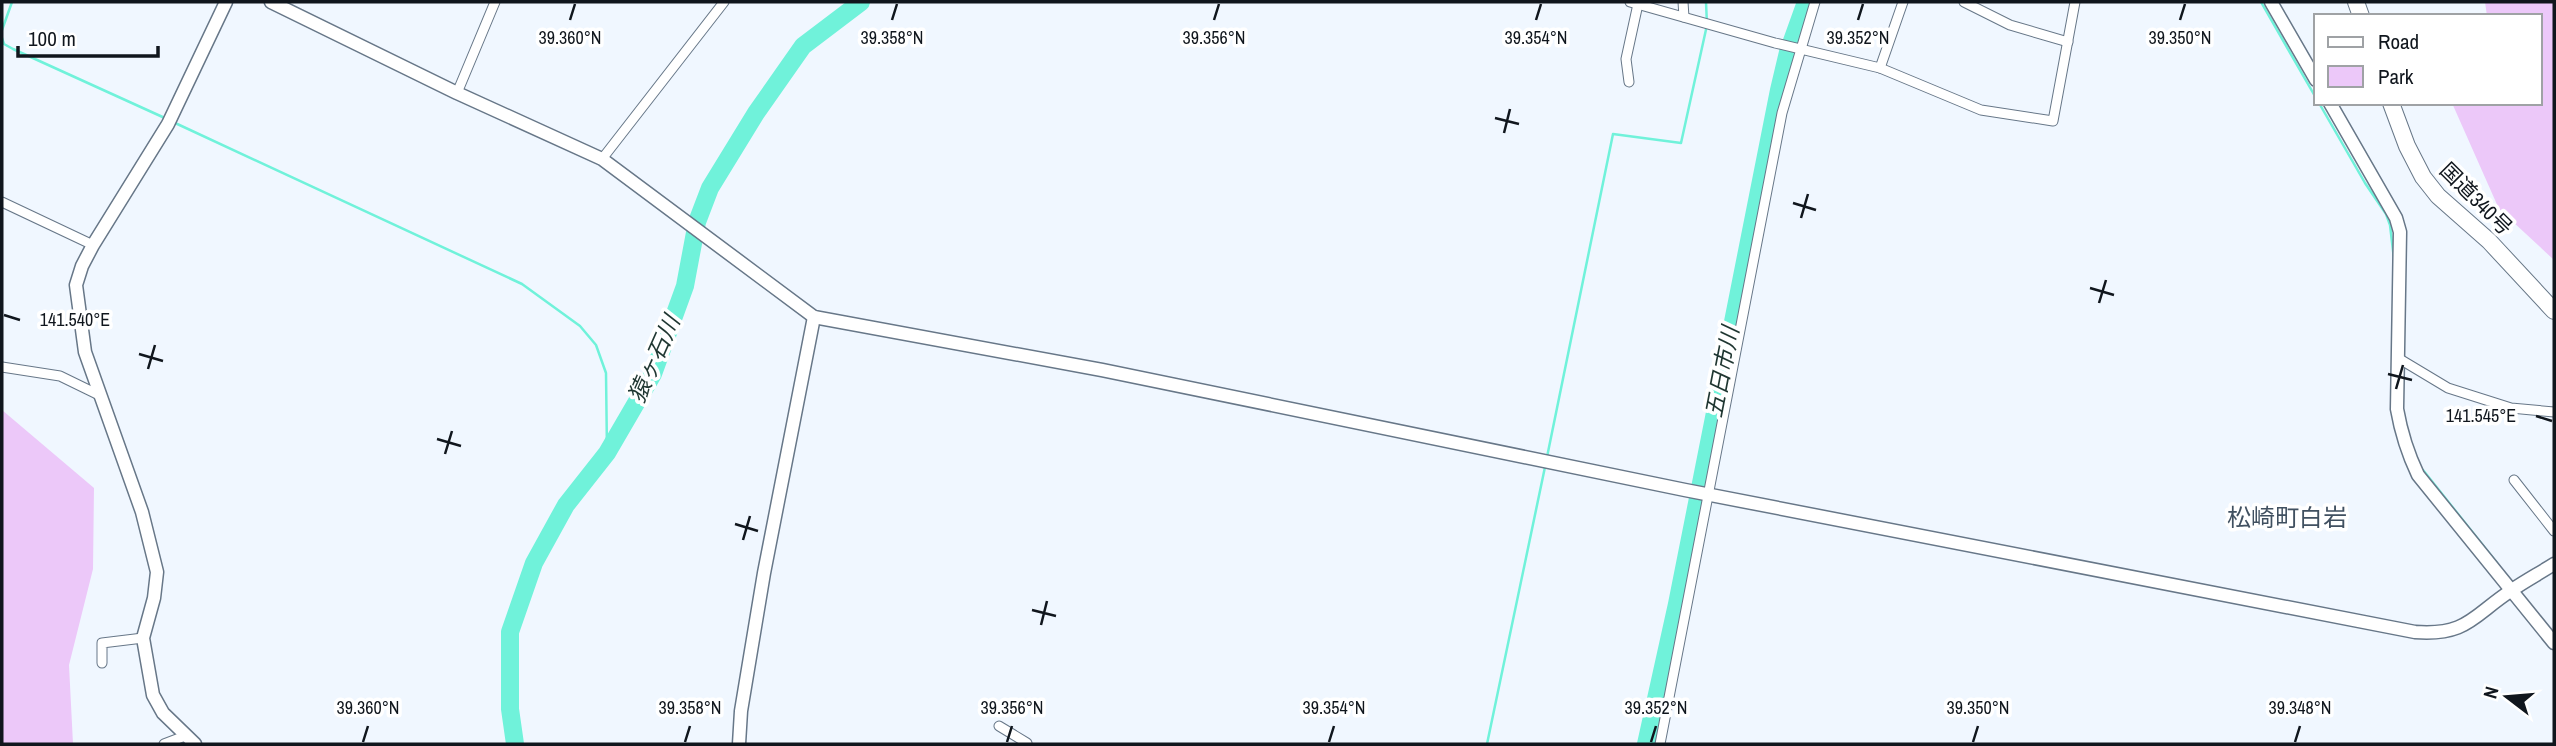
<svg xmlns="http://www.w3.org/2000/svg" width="2556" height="746" viewBox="0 0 2556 746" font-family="'Archivo Narrow','Noto Sans JP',sans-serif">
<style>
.green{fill:#ecc8f9}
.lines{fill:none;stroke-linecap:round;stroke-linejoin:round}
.stream{stroke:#70f2da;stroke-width:2.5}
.river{stroke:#70f2da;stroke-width:18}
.street-casing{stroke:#677788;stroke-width:11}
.secondary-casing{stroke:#677788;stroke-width:15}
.highway-casing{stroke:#677788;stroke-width:18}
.street{stroke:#fff;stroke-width:9}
.secondary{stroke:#fff;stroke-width:12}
.highway{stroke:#fff;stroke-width:16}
.ticks{fill:none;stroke:#10161d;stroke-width:2.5}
.labels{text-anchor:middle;stroke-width:7;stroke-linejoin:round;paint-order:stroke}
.street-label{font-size:21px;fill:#10161d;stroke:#fff}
.water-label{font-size:23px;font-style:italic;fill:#1f3631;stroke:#fff}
.quarter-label{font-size:24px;fill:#405060;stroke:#fff}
.ticks-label{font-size:18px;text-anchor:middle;fill:#10161d;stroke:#fff;stroke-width:7;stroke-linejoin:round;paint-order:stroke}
</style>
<rect width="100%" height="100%" fill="#f0f7ff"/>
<g class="green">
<polygon points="2485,2 2554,2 2554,260 2499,209 2452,103 2540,103 2540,16 2487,16"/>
<polygon points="2,410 94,488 93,569 69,665 73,744 2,744"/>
</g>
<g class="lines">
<g class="stream">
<polyline points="2261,2 2316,98"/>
<polyline points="2,30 12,2"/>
<polyline points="2,38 4,44 13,49 167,119"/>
<polyline points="2319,103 2365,183 2386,214 2390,225 2394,259"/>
<polyline points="173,122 522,284 580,326 596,345 606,373 607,453"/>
<polyline points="1547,457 1613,134 1681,143 1707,25 1706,2"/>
<polyline points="2423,470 2497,563"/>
<polyline points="1487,744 1545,467"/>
</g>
<g class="river">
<polyline points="515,744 510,709 510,632 534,563 566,505 607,453 653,374 685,286 697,222 710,188 756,113 803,46 861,2"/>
<polyline points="1646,744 1677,604 1779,90 1788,52 1806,2"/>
</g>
<g class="street-casing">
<g id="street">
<polyline points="1630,2 1775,43 1880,68 1981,110 2053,121 2075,2"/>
<polyline points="1683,2 1684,17"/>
<polyline points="1964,2 2010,25 2068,42"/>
<polyline points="1880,68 1903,2"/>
<polyline points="1629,82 1626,59 1638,4"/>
<polyline points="457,93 495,2"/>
<polyline points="602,159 724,2"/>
<polyline points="2,202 93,245"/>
<polyline points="2398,358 2448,388 2511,408 2554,412"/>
<polyline points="2,367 60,376 99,395"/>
<polyline points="2514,480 2554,531"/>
<polyline points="102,663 102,643 143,638"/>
<polyline points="999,726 1027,743"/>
<polyline points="164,744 185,736"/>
<polyline points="1660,744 1782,113 1815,2"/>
</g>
</g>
<g class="secondary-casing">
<g id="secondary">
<path d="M271,2L457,93L602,159L814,317L1102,370L1685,490L2415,632C2468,636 2473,615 2512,590C2525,581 2540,573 2554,564"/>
<polyline points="2271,2 2316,80"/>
<path d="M2330,103L2396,218L2400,232L2397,409C2401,432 2408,454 2418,475L2554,643"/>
<polyline points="195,744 163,713 153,695 143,638 154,598 157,572 142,512 85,352 76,285 82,266 93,245 168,124 226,2"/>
<polyline points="739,744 741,711 764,573 814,317"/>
</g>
</g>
<g class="highway-casing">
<g id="highway">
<polyline points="2356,2 2361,16"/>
<polyline points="2391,103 2407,146 2423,177 2438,196 2489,241 2554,311"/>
</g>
</g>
<use href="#street" class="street"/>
<use href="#secondary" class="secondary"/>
<use href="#highway" class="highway"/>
</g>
<path class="ticks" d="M570,20L575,4M892,20L897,4M1214,20L1219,4M1536,20L1541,4M1858,20L1863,4M2180,20L2185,4M1495,118L1519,124M1504,133L1510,109M1793,203L1816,210M1801,218L1808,194M2090,288L2114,295M2099,303L2106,280M4,315L20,320M139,354L163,361M148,369L155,345M2388,374L2412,380M2396,389L2403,365M2536,416L2552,421M437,439L461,446M445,454L452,431M735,524L758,531M743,540L750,516M1032,610L1056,616M1041,625L1047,601M363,742L368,726M685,742L690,726M1007,742L1012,726M1329,742L1334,726M1651,742L1656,726M1973,742L1978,726M2295,742L2300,726"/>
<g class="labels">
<g class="street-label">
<text transform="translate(2476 199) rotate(45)" y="7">国道340号</text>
</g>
<g class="water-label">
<text transform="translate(654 359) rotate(-66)" y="8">猿ヶ石川</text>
<text transform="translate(1722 372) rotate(-79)" y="8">五日市川</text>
</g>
<g class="quarter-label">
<text x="2287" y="526">松崎町白岩</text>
</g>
</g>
<g class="ticks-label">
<text x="570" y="44">39.360°N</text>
<text x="892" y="44">39.358°N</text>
<text x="1214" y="44">39.356°N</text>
<text x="1536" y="44">39.354°N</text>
<text x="1858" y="44">39.352°N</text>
<text x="2180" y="44">39.350°N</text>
<text x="75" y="326">141.540°E</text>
<text x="2481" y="422">141.545°E</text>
<text x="368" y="714">39.360°N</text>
<text x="690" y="714">39.358°N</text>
<text x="1012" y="714">39.356°N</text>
<text x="1334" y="714">39.354°N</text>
<text x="1656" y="714">39.352°N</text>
<text x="1978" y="714">39.350°N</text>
<text x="2300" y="714">39.348°N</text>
</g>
<rect width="2556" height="746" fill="none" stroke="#10161d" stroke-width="7"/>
<rect x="2314" y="14" width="228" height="91" fill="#ffffff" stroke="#9fa2a5" stroke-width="2"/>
<rect x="2328" y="37" width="35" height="10" fill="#ffffff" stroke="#9fa2a5" stroke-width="2"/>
<text x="2378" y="49" font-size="21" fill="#10161d">Road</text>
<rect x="2328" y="66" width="35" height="21" fill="#ecc8f9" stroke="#9fa2a5" stroke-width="2"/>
<text x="2378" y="84" font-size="21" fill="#10161d">Park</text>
<g transform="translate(2507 697) rotate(286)" stroke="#ffffff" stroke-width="5" paint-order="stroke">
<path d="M0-5L12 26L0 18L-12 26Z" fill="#10161d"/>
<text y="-10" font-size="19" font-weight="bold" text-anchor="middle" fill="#10161d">N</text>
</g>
<path d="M18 46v10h140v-10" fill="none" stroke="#10161d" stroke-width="3.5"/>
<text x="28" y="46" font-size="21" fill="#10161d" stroke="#ffffff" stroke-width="5" paint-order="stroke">100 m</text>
</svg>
